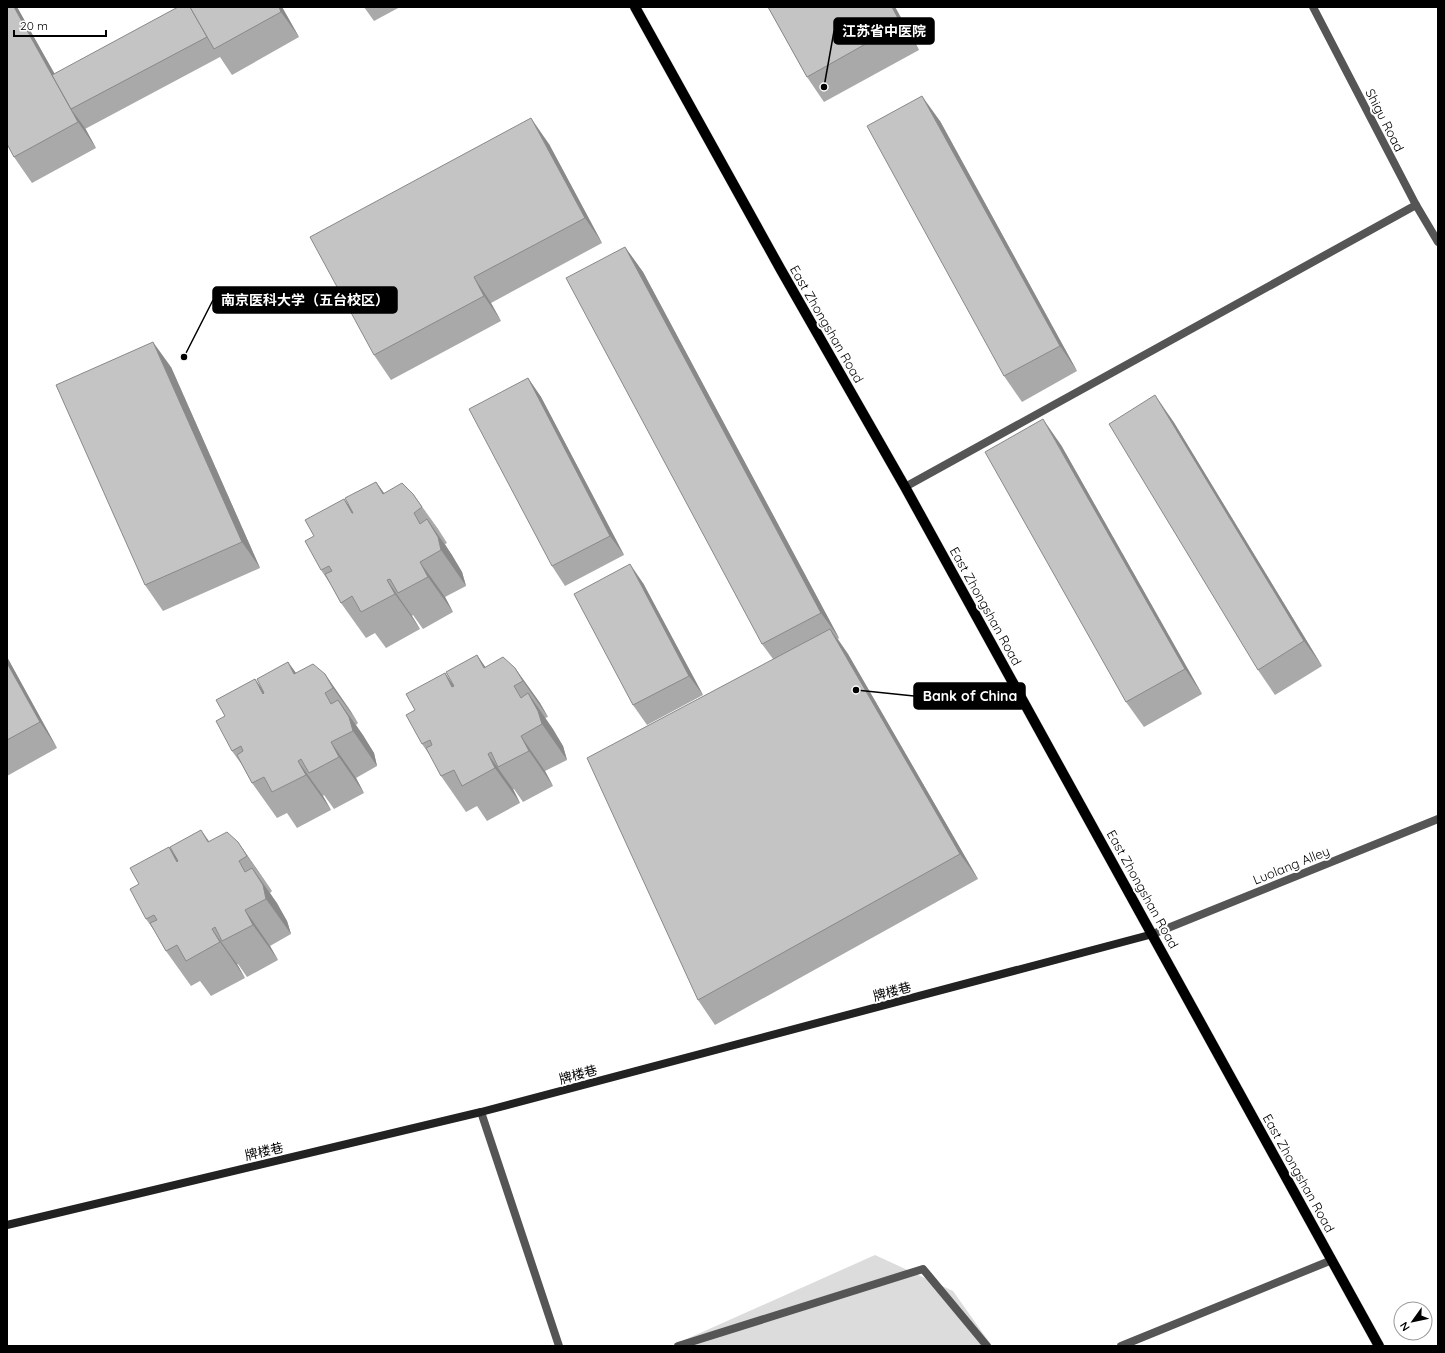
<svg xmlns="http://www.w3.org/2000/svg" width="1445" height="1353" viewBox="0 0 1445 1353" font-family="Quicksand,'Noto Sans SC',sans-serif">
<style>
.green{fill:#dcdcdc}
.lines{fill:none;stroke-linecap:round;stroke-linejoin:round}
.primary-casing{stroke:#dbdbdb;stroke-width:11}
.street{stroke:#555;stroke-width:8}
.secondary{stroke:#222;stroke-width:8}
.primary{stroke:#000;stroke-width:10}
.wall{fill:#a9a9a9}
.shaded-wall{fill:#898989}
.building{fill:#c4c4c4;stroke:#898989}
.labels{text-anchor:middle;stroke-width:4;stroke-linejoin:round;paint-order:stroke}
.street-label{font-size:13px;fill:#000;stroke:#fff}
.leader{fill:none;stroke:#000;stroke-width:1.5}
.callout-dot{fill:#000;stroke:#fff;stroke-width:1.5}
.callout{fill:#000;stroke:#000;stroke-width:1.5}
.callout-label{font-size:14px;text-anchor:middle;font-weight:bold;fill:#fff}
</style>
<rect width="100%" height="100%" fill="#fff"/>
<polygon class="green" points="875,1255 953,1291 992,1346 671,1346"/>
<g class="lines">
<g class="primary-casing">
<polyline id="primary" points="635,7 781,270 905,487 1379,1346"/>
</g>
<g class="street">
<polyline points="1313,7 1416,205 1438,242"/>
<polyline points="905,487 1416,205"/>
<polyline points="1153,934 1438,819"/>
<polyline points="481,1112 559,1346"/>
<polyline points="678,1346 923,1269 987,1346"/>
<polyline points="1121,1346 1332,1260"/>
</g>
<polyline class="secondary" points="7,1225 481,1112 1153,934"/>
<use href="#primary" class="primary"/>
</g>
<g class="wall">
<polygon points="7,7 17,7 54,74 282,7 299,37 232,75 220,57 85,129 85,128 96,148 32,183 14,157"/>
<polygon points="364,7 400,7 374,21"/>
<polygon points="768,7 895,7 919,50 824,102 807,77"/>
<polygon points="940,121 1077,371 1022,402 1004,376"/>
<polygon points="549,144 602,243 491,303 501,321 391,380 374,355"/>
<polygon points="625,247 643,272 839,638 838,639 848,654 978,879 715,1025 698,1000 773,659 762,644"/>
<polygon points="171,367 260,568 163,611 145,585"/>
<polygon points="528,378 541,397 624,555 565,586 552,566"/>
<polygon points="1173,421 1322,666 1275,695 1258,670"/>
<polygon points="1061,445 1202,694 1144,727 1126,702"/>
<polygon points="376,482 384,493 413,494 447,543 445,544 462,572 466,586 445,597 453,612 423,629 413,615 412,616 420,629 386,648 375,633 366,638 341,603 331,585 321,570 314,536 344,499 351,509"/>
<polygon points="643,583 703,695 647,725 633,705"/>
<polygon points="477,655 485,667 515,668 540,703 548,717 545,718 563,746 567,760 545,771 553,786 523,802 514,789 513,789 520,803 487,821 477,806 466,812 441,776 432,758 422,744 415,710 445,673 454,686"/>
<polygon points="7,657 57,748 7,776"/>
<polygon points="288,662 296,673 325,674 358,723 356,725 374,753 377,766 356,778 364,793 334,809 324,795 323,796 331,810 297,828 287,813 277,818 252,783 242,765 232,751 225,716 255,679 262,689"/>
<polygon points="209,841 238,842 272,891 270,893 287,921 291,934 270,946 278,960 247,977 238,964 237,964 245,978 211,996 200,981 191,986 166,951 156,933 146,919 139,884 169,847 176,857"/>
</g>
<g class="shaded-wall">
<polygon points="14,7 17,7 74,108 71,109 85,128 96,148 78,122"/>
<polygon points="279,7 282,7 299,37 281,12"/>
<polygon points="892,7 895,7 919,50 901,24"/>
<polygon points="922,96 940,121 1077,371 1060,346"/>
<polygon points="531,118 549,144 602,243 585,218"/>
<polygon points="625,247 643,272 839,638 821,613"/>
<polygon points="474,277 491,303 501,321 484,296"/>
<polygon points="153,342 171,367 260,568 242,542"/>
<polygon points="528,378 541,397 624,555 610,536"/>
<polygon points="1155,395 1173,421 1322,666 1304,641"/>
<polygon points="1043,419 1061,445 1202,694 1185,669"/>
<polygon points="376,482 401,517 383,494"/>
<polygon points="413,494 438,529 447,543 422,507"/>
<polygon points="344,499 369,534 352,513"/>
<polygon points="427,519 452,555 462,572 466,586 441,550"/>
<polygon points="420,562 445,597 453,612 428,577"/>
<polygon points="630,564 643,583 703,695 689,676"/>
<polygon points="387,580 412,616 420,629 395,594"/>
<polygon points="830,629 848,654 978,879 960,854"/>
<polygon points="477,655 502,691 484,668"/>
<polygon points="7,657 57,748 40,722 7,663"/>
<polygon points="288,662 313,697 294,674"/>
<polygon points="515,668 540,703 548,717 523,681"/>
<polygon points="445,673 469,708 452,687"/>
<polygon points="325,674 350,710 358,723 333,688"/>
<polygon points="255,679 280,715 263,694"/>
<polygon points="528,693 553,729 563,746 567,760 542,724"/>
<polygon points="338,700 363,735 374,753 377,766 353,731"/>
<polygon points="521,736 545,771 553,786 529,751"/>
<polygon points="331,742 356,778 364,793 339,757"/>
<polygon points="488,754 513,789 520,803 495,768"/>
<polygon points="298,761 323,796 331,810 306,775"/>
<polygon points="201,830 226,865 208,842"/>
<polygon points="238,842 263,878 272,891 247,856"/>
<polygon points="169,847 194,883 177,862"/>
<polygon points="252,868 277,903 287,921 291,934 266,899"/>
<polygon points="245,910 270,946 278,960 253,925"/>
<polygon points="212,929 237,964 245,978 220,942"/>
</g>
<g class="building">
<polygon points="7,7 14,7 78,122 14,157 7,144"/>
<polygon points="178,7 190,7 207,37 71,109 52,75"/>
<polygon points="190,7 279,7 281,12 214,49"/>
<polygon points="768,7 892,7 901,24 807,77"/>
<polygon points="922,96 1060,346 1004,376 867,126"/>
<polygon points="531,118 585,218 474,277 484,296 374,355 310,237"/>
<polygon points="625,247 821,613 762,644 566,278"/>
<polygon points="153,342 242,542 145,585 56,385"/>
<polygon points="528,378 610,536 552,566 469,409"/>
<polygon points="1155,395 1304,641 1258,670 1109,424"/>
<polygon points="1043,419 1185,669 1126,702 985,452"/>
<polygon points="376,482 383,494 402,483 413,494 422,507 414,513 420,524 427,519 438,537 441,550 420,562 428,577 398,593 390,579 387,580 395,594 361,612 352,596 341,603 325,574 332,571 329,566 321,570 305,541 314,536 305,520 344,499 352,513 353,513 345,498"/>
<polygon points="630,564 689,676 633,705 574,594"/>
<polygon points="830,629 960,854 698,1000 587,758"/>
<polygon points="477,655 484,668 503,657 515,668 523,681 514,686 521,698 528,693 538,711 542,724 521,736 529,751 498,767 491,752 488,754 495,768 462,786 454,770 441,776 426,748 432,745 430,740 422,744 406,715 415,710 406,694 445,673 452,687 454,686 446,672"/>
<polygon points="288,662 294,674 313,664 325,674 333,688 325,693 331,704 338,700 349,717 353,731 331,742 339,757 309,773 301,759 298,761 306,775 272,792 264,777 252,783 237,755 243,751 241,746 232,751 216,721 225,716 216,700 255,679 263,694 264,693 257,679"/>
<polygon points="7,663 40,722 7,740"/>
<polygon points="201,830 208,842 227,832 238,842 247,856 239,861 245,872 252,868 263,885 266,899 245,910 253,925 222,941 215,927 212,929 220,942 186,961 177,945 166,951 150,923 157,920 154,915 146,919 130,889 139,884 130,868 169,847 177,862 178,861 170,847"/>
</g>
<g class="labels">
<g class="street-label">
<text transform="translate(1385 120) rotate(63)" y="5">Shigu Road</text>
<text transform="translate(827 324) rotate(60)" y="5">East Zhongshan Road</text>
<text transform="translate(986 606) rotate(61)" y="5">East Zhongshan Road</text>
<text transform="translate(1291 865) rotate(-22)" y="5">Luolang Alley</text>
<text transform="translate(1143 889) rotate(61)" y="5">East Zhongshan Road</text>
<text transform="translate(892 991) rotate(-15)" y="5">牌楼巷</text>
<text transform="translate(578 1074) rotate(-15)" y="5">牌楼巷</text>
<text transform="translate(264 1151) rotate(-13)" y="5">牌楼巷</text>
<text transform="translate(1299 1173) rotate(61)" y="5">East Zhongshan Road</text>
</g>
</g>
<path class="leader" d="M824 87L834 31M184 357L213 300M856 690L914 696"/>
<g class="callout-dot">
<circle cx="824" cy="87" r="4"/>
<circle cx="184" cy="357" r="4"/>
<circle cx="856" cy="690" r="4"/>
</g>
<g class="callout">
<rect x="834" y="18" width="100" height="26" rx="4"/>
<rect x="213" y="287" width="184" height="26" rx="4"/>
<rect x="914" y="683" width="111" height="26" rx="4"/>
</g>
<g class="callout-label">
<text x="884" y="36">江苏省中医院</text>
<text x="305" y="305">南京医科大学（五台校区）</text>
<text x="970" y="701">Bank of China</text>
</g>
<rect width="1445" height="1353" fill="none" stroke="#000000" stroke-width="16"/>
<g transform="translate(1413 1321) rotate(237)"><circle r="19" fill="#ffffff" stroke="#999999"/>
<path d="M0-3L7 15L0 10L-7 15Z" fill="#000000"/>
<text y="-6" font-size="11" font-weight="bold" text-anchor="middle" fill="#000000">N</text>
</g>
<path d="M14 30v6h92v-6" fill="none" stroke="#000000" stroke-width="2"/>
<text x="20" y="30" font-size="12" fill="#000000" stroke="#ffffff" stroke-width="3" paint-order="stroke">20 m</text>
</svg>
